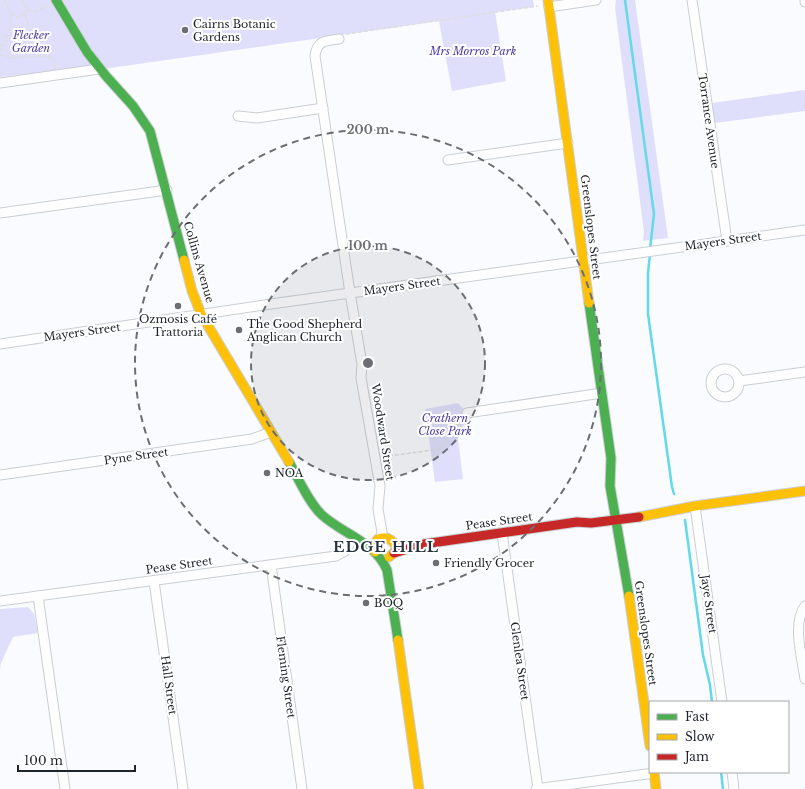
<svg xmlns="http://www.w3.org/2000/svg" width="805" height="789" viewBox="0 0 805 789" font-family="'Libre Baskerville',serif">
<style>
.green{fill:#dfdffb}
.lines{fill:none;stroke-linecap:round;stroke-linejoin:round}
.stream{stroke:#63d9e9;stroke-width:2.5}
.street-casing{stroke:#caced3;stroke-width:11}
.fast-casing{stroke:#caced3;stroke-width:11}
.slow-casing{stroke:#caced3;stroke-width:11}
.jam-casing{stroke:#caced3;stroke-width:11}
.path{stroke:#dddedf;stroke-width:1.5;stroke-dasharray:4 2;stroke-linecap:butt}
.street{stroke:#fefeff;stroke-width:9}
.fast{stroke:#4caf50;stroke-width:9}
.slow{stroke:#ffc107;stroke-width:9}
.jam{stroke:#c62828;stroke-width:9}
.ring{fill:none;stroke:#6b6f75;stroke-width:2;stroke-dasharray:7 5}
.poi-dot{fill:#6b6f75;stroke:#fff;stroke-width:1.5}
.labels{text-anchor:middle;stroke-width:4;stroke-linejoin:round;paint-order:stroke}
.poi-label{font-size:11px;fill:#1e242b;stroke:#fff;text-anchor:start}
.park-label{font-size:11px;font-style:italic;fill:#513da3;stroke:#fff}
.street-label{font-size:11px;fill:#1e242b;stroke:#fff}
.district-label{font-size:15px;font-weight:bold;letter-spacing:1px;fill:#243240;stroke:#fff}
.centre{fill:#6b6f75;stroke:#fff;stroke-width:2}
.ring-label{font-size:12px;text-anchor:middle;font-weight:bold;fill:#6b6f75;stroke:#fff;stroke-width:4;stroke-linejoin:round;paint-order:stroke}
</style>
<rect width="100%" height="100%" fill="#f9fbfe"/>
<g class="green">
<polygon points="0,0 533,0 534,7 495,12 506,81 452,91 439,21 110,68 85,68 0,77"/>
<polygon points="616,0 635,0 668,238 643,241 644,232 615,8"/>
<polygon points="805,90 805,111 715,123 712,103"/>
<polygon points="458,403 467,413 458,439 463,479 435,482 425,409"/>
<polygon points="28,607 34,614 38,633 13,637 1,663 0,670 0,609"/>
</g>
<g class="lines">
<g class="stream">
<polyline points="625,0 654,214 650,249"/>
<polyline points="650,254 648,273 648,314 672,487 674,494"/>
<polyline points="685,520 703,655 710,685 712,702"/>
<polyline points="721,772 723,789"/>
</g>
<g class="street-casing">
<g id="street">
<polyline points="692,0 727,241"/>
<polyline points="805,0 805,2"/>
<polyline points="549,7 596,0"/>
<path d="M339,39C326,41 317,40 315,56L350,293L362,364L361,378L380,486L378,509L382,532L381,537"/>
<polyline points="0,83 99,69"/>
<polyline points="238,116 257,118 323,108"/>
<polyline points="448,160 568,143"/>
<polyline points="0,213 167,190"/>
<polyline points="0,344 278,303 805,230"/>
<circle cx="725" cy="383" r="14"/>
<polyline points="739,381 805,372"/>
<polyline points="467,413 602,393"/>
<polyline points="0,475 252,439 271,432"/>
<polyline points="695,506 722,702"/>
<polyline points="502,533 538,789"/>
<polyline points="271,565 302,789"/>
<polyline points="154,581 183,789"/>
<polyline points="38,596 65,789"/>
<polyline points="0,601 336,556 345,551 354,538"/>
<path d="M805,606C792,623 802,658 805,679"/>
<polyline points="732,772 734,789"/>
<polyline points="536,789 654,773"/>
</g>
</g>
<g class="fast-casing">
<g id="fast">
<polyline points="56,0 87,52 106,76 133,106 150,131 184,260"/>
<polyline points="589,303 611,458 610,486 629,596"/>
<path d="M289,462C298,478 309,503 322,515C343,534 375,542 387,570L398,640"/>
</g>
</g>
<g class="slow-casing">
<g id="slow">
<polyline points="548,0 589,303"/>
<polyline points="184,260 192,291 201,314 289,462"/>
<polyline points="639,517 695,506 805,491"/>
<path d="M375,552V543L378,539C386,536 392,539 396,546L395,552L389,557"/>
<polyline points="629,596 650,746"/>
<polyline points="398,640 419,789"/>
<polyline points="654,772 656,789"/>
</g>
</g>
<g class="jam-casing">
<polyline id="jam" points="394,553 424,544 577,522 591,523 639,517"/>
</g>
<g class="path">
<polyline points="5,0 11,14 11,25 6,35 8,39"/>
<polyline points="22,0 28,10 38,11 47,5"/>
<polyline points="28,10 25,14 38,55"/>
<polyline points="11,14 19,17 25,14"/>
<polyline points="346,34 538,6"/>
<polyline points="33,43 42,41 43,44"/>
<polyline points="0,45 1,46 8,39 31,35"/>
<polyline points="0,52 1,46"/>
<polyline points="0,55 10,58 38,56 53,57 56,67"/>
<polyline points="383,457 440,449 462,420"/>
</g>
<use href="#street" class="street"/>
<use href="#fast" class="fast"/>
<use href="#slow" class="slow"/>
<use href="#jam" class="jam"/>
</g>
<circle cx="368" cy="363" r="117" fill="#6b6f75" fill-opacity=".12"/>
<g class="ring">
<circle cx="368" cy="363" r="117"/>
<circle cx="368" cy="363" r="233"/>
</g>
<g class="poi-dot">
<circle cx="185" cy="30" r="4"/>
<circle cx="178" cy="306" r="4"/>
<circle cx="239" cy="330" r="4"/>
<circle cx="267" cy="473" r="4"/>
<circle cx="436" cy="563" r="4"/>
<circle cx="366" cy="603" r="4"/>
</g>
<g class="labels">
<g class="poi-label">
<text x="193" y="28">Cairns Botanic<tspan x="193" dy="13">Gardens</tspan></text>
<text x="178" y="323" text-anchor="middle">Ozmosis Café<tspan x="178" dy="13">Trattoria</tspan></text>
<text x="247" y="328">The Good Shepherd<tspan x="247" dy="13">Anglican Church</tspan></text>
<text x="275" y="477">NOA</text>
<text x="444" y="567">Friendly Grocer</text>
<text x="374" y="607">BOQ</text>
</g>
<g class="park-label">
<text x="31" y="39">Flecker<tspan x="31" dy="13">Garden</tspan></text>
<text x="473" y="55">Mrs Morros Park</text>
<text x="445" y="422">Crathern<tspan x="445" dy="13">Close Park</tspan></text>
</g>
<g class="street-label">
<text transform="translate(709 121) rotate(82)" y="4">Torrance Avenue</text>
<text transform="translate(591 227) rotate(83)" y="4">Greenslopes Street</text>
<text transform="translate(723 241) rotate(-8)" y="4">Mayers Street</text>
<text transform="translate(199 262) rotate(74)" y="4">Collins Avenue</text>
<text transform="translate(402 286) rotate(-8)" y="4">Mayers Street</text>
<text transform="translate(82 332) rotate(-8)" y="4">Mayers Street</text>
<text transform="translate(383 432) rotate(81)" y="4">Woodward Street</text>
<text transform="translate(136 456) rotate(-8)" y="4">Pyne Street</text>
<text transform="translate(499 521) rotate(-8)" y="4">Pease Street</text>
<text transform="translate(179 565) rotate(-8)" y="4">Pease Street</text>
<text transform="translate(709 604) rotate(82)" y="4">Jaye Street</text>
<text transform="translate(646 633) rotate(82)" y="4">Greenslopes Street</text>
<text transform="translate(520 661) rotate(82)" y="4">Glenlea Street</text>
<text transform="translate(286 677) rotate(82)" y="4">Fleming Street</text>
<text transform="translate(169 685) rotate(82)" y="4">Hall Street</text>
</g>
<g class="district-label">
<text x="386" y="552">EDGE HILL</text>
</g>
</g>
<circle cx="368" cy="363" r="6" class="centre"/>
<g class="ring-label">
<text x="368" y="134">200 m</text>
<text x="368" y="250">100 m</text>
</g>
<rect x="649" y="701" width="140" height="72" fill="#ffffff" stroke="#a5a7aa"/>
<rect x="657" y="714" width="20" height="6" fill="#4caf50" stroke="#a5a7aa"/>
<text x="685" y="721" font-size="12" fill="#1e242b">Fast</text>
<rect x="657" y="734" width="20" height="6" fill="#ffc107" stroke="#a5a7aa"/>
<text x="685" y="741" font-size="12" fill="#1e242b">Slow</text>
<rect x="657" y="754" width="20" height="6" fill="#c62828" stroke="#a5a7aa"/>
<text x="685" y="761" font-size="12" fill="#1e242b">Jam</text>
<path d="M18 765v6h117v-6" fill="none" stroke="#1e242b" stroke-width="2"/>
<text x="24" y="765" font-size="12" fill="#1e242b" stroke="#ffffff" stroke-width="3" paint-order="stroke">100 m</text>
</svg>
